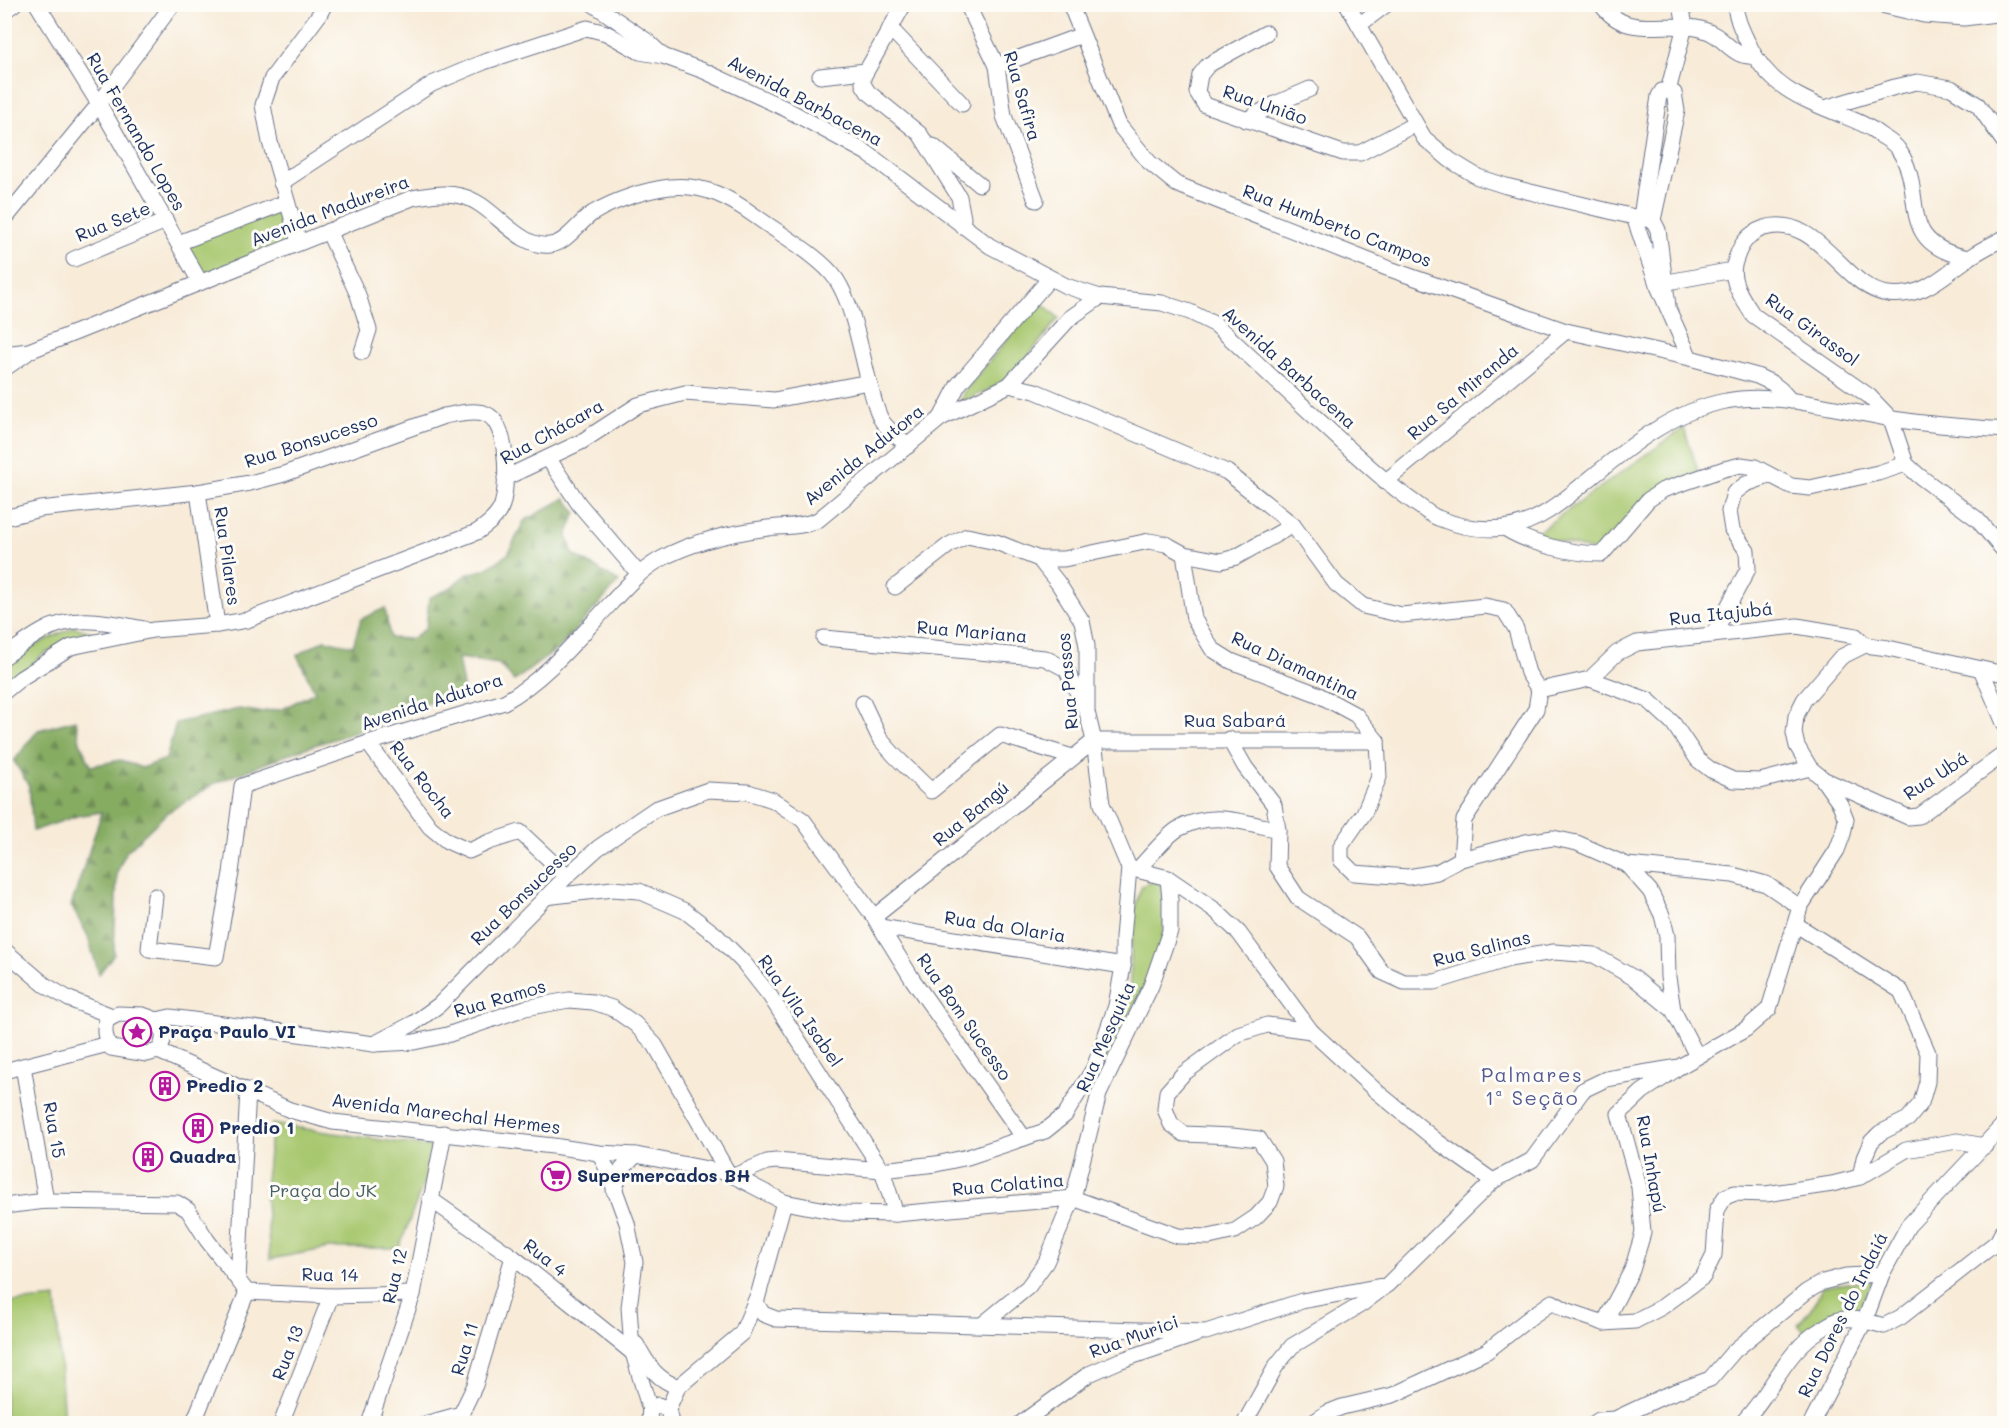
<svg xmlns="http://www.w3.org/2000/svg" width="2009" height="1428" viewBox="0 0 2009 1428" font-family="Mali,sans-serif">
<style>
.forest{fill:url(#forest-firs);stroke:#506e60;stroke-width:1.5}
.green{fill:#a8c870;stroke:#627c67;stroke-width:1.5}
.lines{fill:none;stroke-linecap:round;stroke-linejoin:round}
.minor-casing{stroke:#687189;stroke-width:17}
.minor{stroke:#fff;stroke-width:15}
.labels{text-anchor:middle;stroke-width:6;stroke-linejoin:round;paint-order:stroke}
.street-label{font-size:18px;fill:#1b2f5e;stroke:#fdfcf7}
.poi-label{font-size:18px;font-weight:bold;fill:#1b2f5e;stroke:#fdfcf7;text-anchor:start}
.park-label{font-size:18px;fill:#455d63;stroke:#fdfcf7}
.neighbourhood-label{font-size:20px;letter-spacing:1.5px;fill:#555a92;stroke:#fdfcf7}
</style>
<defs>
<pattern id="forest-firs" width="22" height="20" patternUnits="userSpaceOnUse" patternTransform="scale(1.5)"><rect width="22" height="20" fill="#86ac62"/><path d="M5 1l3.5 6h-7zM16 11l3.5 6h-7z" fill="#6d8c54"/></pattern>
</defs>
<rect width="100%" height="100%" fill="#fdfcf7"/>
<filter id="ink" filterUnits="userSpaceOnUse"><feTurbulence type="fractalNoise" baseFrequency=".0167" numOctaves="2"/><feDisplacementMap in="SourceGraphic" scale="12" xChannelSelector="R" yChannelSelector="G"/><feConvolveMatrix kernelMatrix="1 2 1 2 8 2 1 2 1" color-interpolation-filters="sRGB"/></filter>
<filter id="wash" filterUnits="userSpaceOnUse"><feTurbulence type="fractalNoise" baseFrequency=".008" numOctaves="4" result="noise"/><feDisplacementMap in="SourceGraphic" scale="24" xChannelSelector="R" yChannelSelector="G"/><feGaussianBlur stdDeviation="1.35" result="paint"/><feColorMatrix in="noise" values="0 0 0 0 0 0 0 0 0 0 0 0 0 0 0 0 0 1.4 0 .05"/><feComposite in="paint" operator="in"/></filter>
<g filter="url(#wash)">
<rect width="100%" height="100%" fill="#f8ebd8"/>
<polygon class="forest" points="565,498 576,512 567,536 573,554 619,582 559,648 514,681 499,664 458,658 465,698 415,705 381,724 302,749 215,783 168,812 126,852 117,873 114,954 99,974 87,934 71,906 102,812 77,816 33,831 29,786 14,761 38,730 76,720 80,742 91,766 120,760 142,768 166,759 176,723 239,709 259,712 282,709 315,692 297,655 324,640 353,646 361,619 385,608 390,638 411,639 426,628 429,598 449,589 465,575 486,569 508,554 524,521"/>
<g class="green">
<polygon points="285,205 296,241 200,278 180,244"/>
<polygon points="1039,301 1059,318 1008,381 960,403 963,393"/>
<polygon points="1684,428 1699,474 1665,485 1601,553 1533,535"/>
<polygon points="74,627 91,632 43,654 5,690 5,662 18,653"/>
<path d="M1150,882H1159L1163,888L1166,911L1161,950L1097,1087L1088,1084C1104,1055 1125,1024 1129,991C1133,956 1128,918 1142,886Z"/>
<polygon points="272,1124 437,1148 399,1248 330,1248 270,1259 265,1189"/>
<polygon points="1874,1279 1860,1307 1819,1322 1806,1333 1798,1325 1815,1303 1822,1287"/>
<polygon points="56,1298 64,1423 5,1423 5,1303"/>
</g>
</g>
<g filter="url(#ink)">
<g class="lines">
<g class="minor-casing">
<g id="minor">
<polyline points="37,4 99,104 200,282"/>
<polyline points="593,4 647,41 663,56"/>
<polyline points="904,4 863,77 863,84 868,92 920,134 959,197 963,218 962,226"/>
<polyline points="967,4 997,66 1004,116 1036,200"/>
<polyline points="1070,4 1119,125 1149,162 1176,184 1387,268 1566,331 1690,358 1757,376 1772,383 1781,390 1791,401"/>
<polyline points="1347,4 1424,138 1450,160 1478,177 1506,186 1634,217 1653,220 1658,230 1668,306"/>
<path d="M1601,4C1627,41 1665,19 1701,29C1722,35 1724,46 1740,54C1744,56 1750,56 1754,57"/>
<path d="M1735,4C1736,19 1742,30 1748,43C1767,85 1799,98 1839,114C1854,120 1868,125 1880,135C1886,139 1894,143 1898,149C1929,193 1892,244 1969,258"/>
<polyline points="1877,4 1924,15 1964,18 2004,13"/>
<polyline points="4,11 14,4"/>
<polyline points="1359,25 1387,4"/>
<polyline points="890,28 962,104"/>
<polyline points="1266,33 1208,65 1200,75 1197,92 1205,105 1343,153 1360,153 1415,124"/>
<polyline points="997,66 1082,35"/>
<polyline points="820,76 866,71"/>
<polyline points="1668,91 1685,26 1681,4"/>
<polyline points="1825,108 1895,87 1917,82 1951,88 1978,105 2004,142"/>
<polyline points="1246,120 1275,104 1310,89"/>
<polyline points="933,146 979,184"/>
<path d="M281,183L432,84L484,62L587,28L606,33L640,52L663,56L704,71L786,109L867,153L990,246L1066,286L1100,297L1162,303L1190,312L1216,325C1258,364 1300,403 1342,442C1366,464 1389,485 1415,503C1422,508 1430,515 1438,518C1482,536 1524,532 1561,502C1611,463 1661,413 1726,401C1774,391 1838,410 1887,418C1926,425 1965,427 2004,430"/>
<polyline points="1634,217 1657,284 1690,358"/>
<polyline points="1641,217 1659,96 1662,91 1668,91"/>
<polyline points="4,220 99,104 173,4"/>
<polyline points="1653,220 1677,111 1674,93 1668,91"/>
<polyline points="328,231 358,295 369,330 362,352"/>
<path d="M2004,238C1993,244 1980,250 1969,258C1942,276 1924,298 1888,294C1844,289 1818,212 1764,228C1746,234 1739,247 1734,265C1730,282 1744,301 1753,315L1869,396L1891,419L1906,464L1918,475L1977,519L2004,551"/>
<polyline points="299,242 270,142 263,105 272,78 319,15 325,4"/>
<polyline points="178,243 287,202"/>
<polyline points="74,259 166,221"/>
<polyline points="1657,284 1733,270"/>
<path d="M4,354L29,351L412,198C428,195 444,192 461,196C492,202 517,249 550,245C567,243 579,222 593,213C615,200 645,190 670,187C704,183 732,199 758,218C780,234 821,257 836,279C853,304 861,352 869,382C873,395 875,409 882,421C889,431 899,438 908,446"/>
<polyline points="4,369 27,353"/>
<polyline points="1009,385 1035,391 1227,472 1293,525 1336,584 1363,606 1402,615 1485,606 1504,610 1516,629 1528,673 1539,690 1536,709 1464,820 1461,859"/>
<polyline points="941,418 958,385 1050,278"/>
<polyline points="548,458 579,504 639,574"/>
<polyline points="505,478 581,442 638,405 685,393 774,400 869,382"/>
<polyline points="1385,482 1566,331"/>
<polyline points="198,492 217,625"/>
<path d="M4,518L40,509L198,492L250,483L284,474L444,416C456,414 474,409 486,414C509,423 508,485 502,505C498,517 487,525 477,532L247,620L217,625L153,630L71,647L21,678L4,692"/>
<path d="M1506,529C1530,544 1573,554 1602,554L1648,500L1663,490L1724,469L1741,465L1755,467L1791,486L1810,488L1878,473L1906,464"/>
<polyline points="1184,554 1194,619 1212,649 1231,661 1317,694 1356,715 1377,741 1379,777 1364,813 1341,846 1341,860 1354,873 1408,877 1437,872 1461,859 1526,842 1553,838 1577,843 1627,865 1733,875 1766,884 1800,907"/>
<polyline points="895,587 949,545 967,536 996,542 1039,559 1064,559 1149,541 1166,544 1184,554 1221,561 1236,557 1293,525"/>
<polyline points="1713,635 1748,569 1747,551 1732,530 1729,511 1734,493 1746,484 1769,476"/>
<polyline points="824,638 1045,658 1066,669 1084,706"/>
<path d="M4,657C17,648 30,638 43,631C75,613 111,623 144,629"/>
<polyline points="1981,669 2004,723"/>
<polyline points="1590,679 1617,653 1637,643 1797,626 1856,636 1865,645"/>
<polyline points="1539,690 1590,679 1648,700 1673,723 1698,760 1711,770 1733,780 1760,781 1810,768"/>
<polyline points="863,703 880,739 895,756 931,791 1000,735 1072,757"/>
<polyline points="1229,739 1245,767 1274,805 1278,830 1277,866 1298,898 1357,937 1382,972 1404,982 1435,982 1509,959 1554,952 1594,955 1634,978 1673,1010 1697,1056"/>
<polyline points="1094,741 1377,741"/>
<polyline points="368,743 430,827 447,841 469,851 489,842 520,832 567,876"/>
<polyline points="1823,779 1908,817 1919,816 2004,754"/>
<polyline points="1627,865 1650,891 1662,915 1667,936 1668,977 1673,1010"/>
<polyline points="1129,868 1168,878 1215,910 1239,933 1311,1031 1375,1090 1438,1142 1493,1181"/>
<path d="M1138,869C1148,859 1167,835 1178,829C1212,810 1244,822 1278,830"/>
<path d="M155,896L149,949L216,957L231,873L242,786L368,743L504,702C546,679 579,637 611,603C626,587 640,571 659,560C692,541 731,533 768,528C785,526 803,527 818,520L941,418L1009,385L1070,318L1100,297"/>
<polyline points="545,897 612,889 639,891 685,911 716,935 744,963 770,996 882,1170 896,1214"/>
<polyline points="874,917 1094,741"/>
<polyline points="1795,924 1901,991 1928,1053 1927,1082 1921,1103 1908,1119 1880,1133 1871,1142 1864,1158 1860,1177"/>
<polyline points="880,927 1123,966"/>
<polyline points="4,950 45,985 69,999 112,1016"/>
<path d="M118,1014L143,1015L157,1020C164,1030 166,1041 158,1051L147,1054L111,1048C105,1040 103,1029 107,1020Z"/>
<polyline points="157,1020 170,1017 374,1044 414,1042 447,1035 525,1008 569,1000 593,1002 612,1008 635,1024 655,1045 728,1173"/>
<polyline points="374,1044 414,1023 439,1005 567,876 598,848 655,809 708,790 748,792 773,800 803,820 874,917 913,980 1024,1138"/>
<polyline points="158,1051 290,1110 333,1122 553,1146 599,1153 636,1155 728,1173 784,1202 842,1213 896,1214 1073,1198 1178,1236 1209,1237 1235,1231 1256,1217 1270,1202 1276,1186 1273,1161 1259,1139 1232,1136 1184,1134 1171,1124 1165,1109 1167,1092 1183,1074 1238,1034 1267,1025 1311,1031"/>
<polyline points="23,1066 46,1201"/>
<polyline points="4,1071 108,1044"/>
<polyline points="599,1153 608,1171 627,1223 635,1262 629,1307 631,1336 633,1353 650,1410"/>
<polyline points="734,1176 767,1162 776,1161 882,1170 936,1164 968,1157 1045,1131 1065,1115 1094,1068 1116,1006 1123,966 1123,938 1129,868 1102,804 1094,741 1087,712 1087,646 1082,621 1058,583 1039,559"/>
<polyline points="614,1191 622,1169 636,1155"/>
<polyline points="430,1199 513,1257 633,1353"/>
<polyline points="784,1202 756,1303 763,1314 776,1319 1206,1332 1302,1301 1387,1285 1493,1181 1532,1160 1583,1090 1606,1079 1679,1067 1746,1029 1769,1009 1800,907 1837,850 1843,834 1846,819 1840,804 1821,777 1810,768 1797,746 1794,733 1796,716 1804,700 1841,657 1865,645 1888,648 2004,674"/>
<polyline points="4,1206 46,1201 177,1203 188,1210 207,1240 238,1280"/>
<polyline points="247,1292 331,1296 413,1294"/>
<polyline points="1604,1323 1632,1270 1643,1233 1639,1187 1619,1114 1642,1092 1675,1070"/>
<polyline points="983,1324 1028,1287 1046,1262 1073,1198 1099,1094 1151,986 1170,931 1170,900 1168,878"/>
<path d="M636,1344C649,1365 654,1378 678,1387"/>
<polyline points="668,1409 678,1387 742,1333 757,1297"/>
<polyline points="193,1424 247,1292 238,1280 248,1090"/>
<polyline points="281,1424 331,1296"/>
<polyline points="369,1424 413,1294 444,1133"/>
<polyline points="425,1424 461,1414 475,1385 513,1257"/>
<polyline points="653,1424 649,1419 650,1410 658,1405 668,1409 670,1418 666,1424"/>
<polyline points="1020,1424 1089,1374 1119,1361 1195,1335"/>
<polyline points="1244,1424 1276,1366 1292,1346 1362,1304 1384,1287"/>
<polyline points="1311,1424 1327,1413 1342,1407 1393,1395 1487,1351 1532,1316 1552,1302 1566,1310 1604,1323 1635,1321 1662,1307 1703,1277 1714,1255 1717,1210 1725,1197 1735,1193 1766,1194 1832,1184 1860,1177 1906,1150 1957,1141 1985,1146"/>
<polyline points="1593,1424 1599,1420 1615,1419 1664,1396 1710,1379 1734,1351 1806,1292 1823,1282 1846,1276 1882,1274"/>
<path d="M1741,1424C1772,1394 1784,1351 1822,1329C1827,1326 1833,1321 1838,1320C1853,1316 1870,1322 1884,1326L1901,1317L1997,1242L2004,1229"/>
<polyline points="1811,1424 1865,1320 1882,1274 1908,1226 2004,1124"/>
</g>
</g>
<use href="#minor" class="minor"/>
</g>
</g>
<defs>
<g id="sight-ring" transform="scale(1.5)"><circle r="9.5" fill="#fdfcf7" stroke="#b5179e" stroke-width="1.5"/><path d="M0-6L1.8-2.2L6-1.7L2.9 1.2L3.7 5.4L0 3.3L-3.7 5.4L-2.9 1.2L-6-1.7L-1.8-2.2Z" fill="#b5179e"/></g>
<g id="building-ring" transform="scale(1.5)"><circle r="9.5" fill="#fdfcf7" stroke="#b5179e" stroke-width="1.5"/><path d="M-4-6H4V6H1V3H-1V6H-4ZM-2.5-4.3h1.7v1.8h-1.7ZM.8-4.3h1.7v1.8H.8ZM-2.5-1h1.7V.8h-1.7ZM.8-1h1.7V.8H.8Z" fill="#b5179e"/></g>
<g id="supermarket-ring" transform="scale(1.5)"><circle r="9.5" fill="#fdfcf7" stroke="#b5179e" stroke-width="1.5"/><path d="M-6-5.5h2.5l.6 2H6L4.5 2H-2.5L-4.4-4H-6ZM-1.5 3.2a1.3 1.3 0 1 0 .1 0ZM3 3.2a1.3 1.3 0 1 0 .1 0Z" fill="#b5179e"/></g>
</defs>
<g fill-rule="evenodd">
<use href="#sight-ring" x="137" y="1032"/>
<use href="#building-ring" x="165" y="1086"/>
<use href="#building-ring" x="198" y="1128"/>
<use href="#building-ring" x="148" y="1157"/>
<use href="#supermarket-ring" x="556" y="1176"/>
</g>
<g class="labels">
<g class="street-label">
<text transform="translate(1022 96) rotate(74)" y="6">Rua Safira</text>
<text transform="translate(805 101) rotate(28)" y="6">Avenida Barbacena</text>
<text transform="translate(1265 105) rotate(19)" y="6">Rua União</text>
<text transform="translate(136 132) rotate(60)" y="6">Rua Fernando Lopes</text>
<text transform="translate(330 211) rotate(-21)" y="6">Avenida Madureira</text>
<text transform="translate(113 222) rotate(-22)" y="6">Rua Sete</text>
<text transform="translate(1337 226) rotate(21)" y="6">Rua Humberto Campos</text>
<text transform="translate(1812 330) rotate(36)" y="6">Rua Girassol</text>
<text transform="translate(1289 368) rotate(42)" y="6">Avenida Barbacena</text>
<text transform="translate(1463 392) rotate(-40)" y="6">Rua Sa Miranda</text>
<text transform="translate(552 432) rotate(-29)" y="6">Rua Chácara</text>
<text transform="translate(311 441) rotate(-18)" y="6">Rua Bonsucesso</text>
<text transform="translate(864 455) rotate(-39)" y="6">Avenida Adutora</text>
<text transform="translate(227 556) rotate(82)" y="6">Rua Pilares</text>
<text transform="translate(1721 614) rotate(-6)" y="6">Rua Itajubá</text>
<text transform="translate(972 632) rotate(5)" y="6">Rua Mariana</text>
<text transform="translate(1295 666) rotate(25)" y="6">Rua Diamantina</text>
<text transform="translate(1068 681) rotate(-95)" y="6">Rua Passos</text>
<text transform="translate(432 702) rotate(-18)" y="6">Avenida Adutora</text>
<text x="1235" y="727">Rua Sabará</text>
<text transform="translate(1936 776) rotate(-33)" y="6">Rua Ubá</text>
<text transform="translate(422 780) rotate(52)" y="6">Rua Rocha</text>
<text transform="translate(971 814) rotate(-39)" y="6">Rua Bangú</text>
<text transform="translate(524 894) rotate(-44)" y="6">Rua Bonsucesso</text>
<text transform="translate(1005 927) rotate(9)" y="6">Rua da Olaria</text>
<text transform="translate(1482 949) rotate(-14)" y="6">Rua Salinas</text>
<text transform="translate(500 999) rotate(-16)" y="6">Rua Ramos</text>
<text transform="translate(800 1011) rotate(55)" y="6">Rua Vila Isabel</text>
<text transform="translate(964 1017) rotate(55)" y="6">Rua Bom Sucesso</text>
<text transform="translate(1106 1037) rotate(-66)" y="6">Rua Mesquita</text>
<text transform="translate(446 1114) rotate(7)" y="6">Avenida Marechal Hermes</text>
<text transform="translate(54 1130) rotate(80)" y="6">Rua 15</text>
<text transform="translate(1651 1164) rotate(80)" y="6">Rua Inhapú</text>
<text transform="translate(1008 1185) rotate(-5)" y="6">Rua Colatina</text>
<text transform="translate(545 1258) rotate(38)" y="6">Rua 4</text>
<text transform="translate(330 1275) rotate(1)" y="6">Rua 14</text>
<text transform="translate(395 1276) rotate(-77)" y="6">Rua 12</text>
<text transform="translate(1843 1315) rotate(-64)" y="6">Rua Dores do Indaiá</text>
<text transform="translate(1134 1337) rotate(-20)" y="6">Rua Murici</text>
<text transform="translate(465 1349) rotate(-73)" y="6">Rua 11</text>
<text transform="translate(288 1353) rotate(-69)" y="6">Rua 13</text>
</g>
<g class="poi-label">
<text x="158" y="1038">Praça Paulo VI</text>
<text x="186" y="1092">Predio 2</text>
<text x="219" y="1134">Predio 1</text>
<text x="169" y="1163">Quadra</text>
<text x="577" y="1182">Supermercados BH</text>
</g>
<g class="park-label">
<text x="323" y="1197">Praça do JK</text>
</g>
<g class="neighbourhood-label">
<text x="1532" y="1082">Palmares<tspan x="1532" dy="23">1ª Seção</tspan></text>
</g>
</g>
<rect width="2009" height="1428" fill="none" stroke="#fdfcf7" stroke-width="24"/>
</svg>
